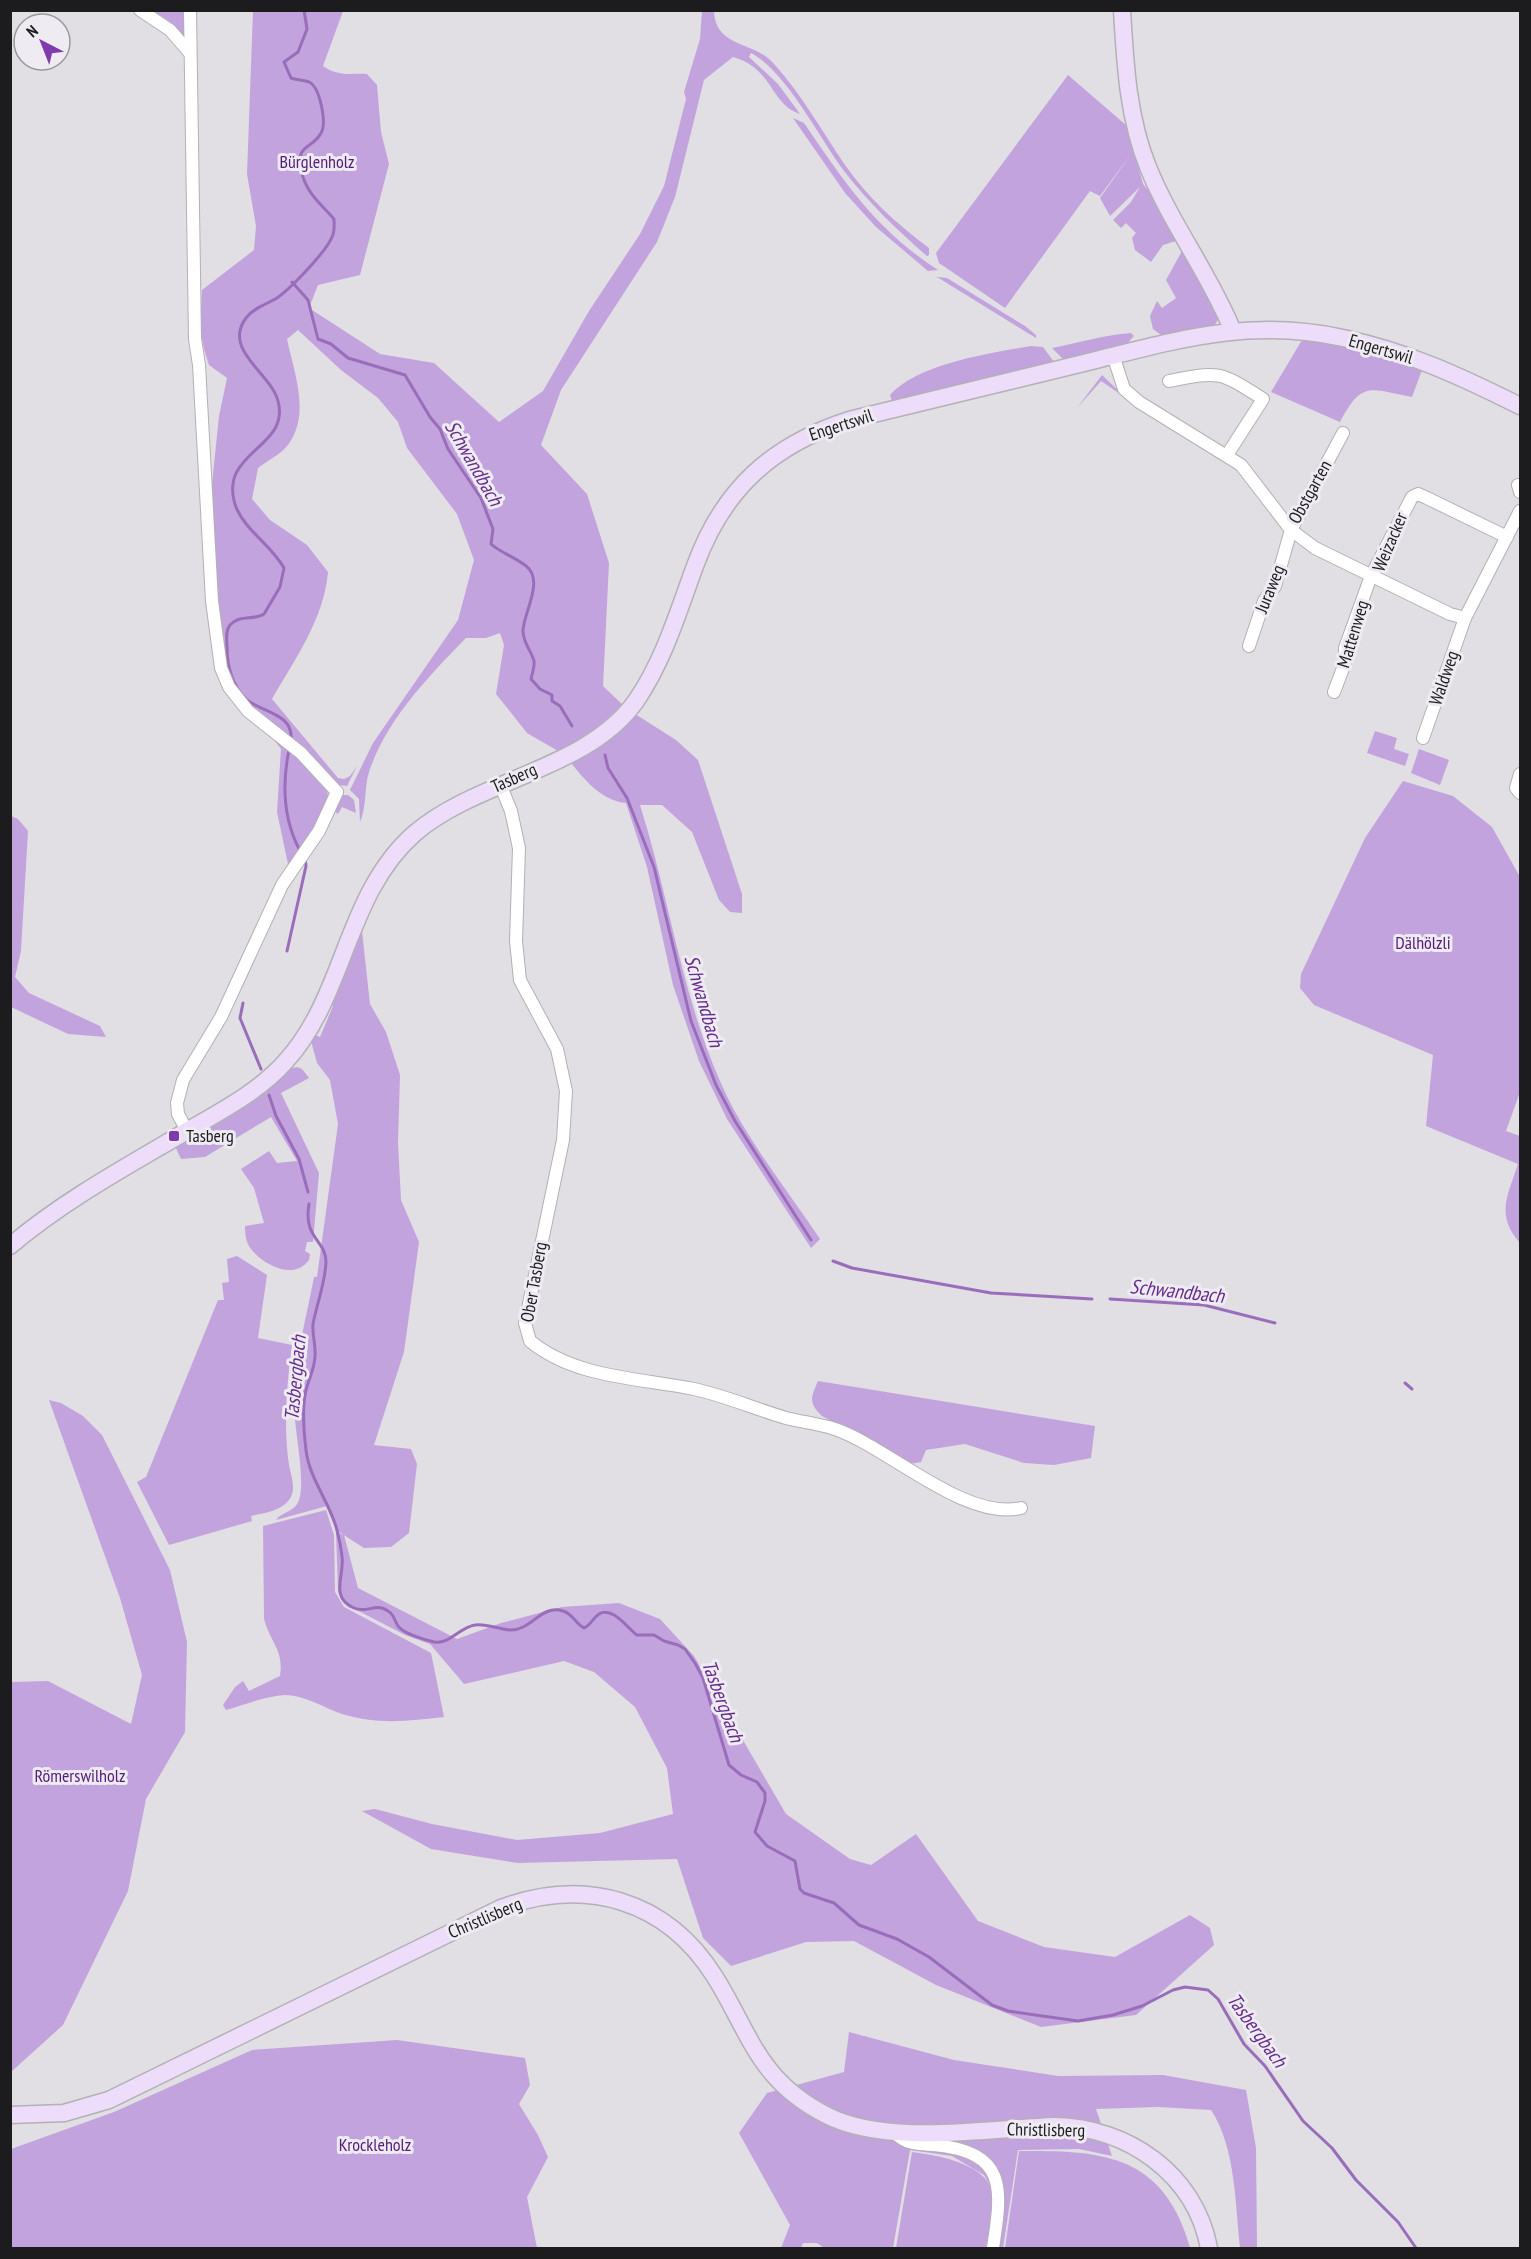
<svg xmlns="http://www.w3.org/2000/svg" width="1531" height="2259" viewBox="0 0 1531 2259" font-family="'PT Sans Narrow',sans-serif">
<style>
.green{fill:#c3a3dd}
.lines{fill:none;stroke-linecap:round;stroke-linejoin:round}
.stream{stroke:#996dba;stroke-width:3}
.street-casing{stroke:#b3b0b6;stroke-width:14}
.secondary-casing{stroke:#b3b0b6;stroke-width:19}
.street{stroke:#fff;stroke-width:12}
.secondary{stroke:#eddcfa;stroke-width:16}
.poi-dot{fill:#803aad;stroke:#eeebf2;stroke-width:2}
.labels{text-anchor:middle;stroke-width:6;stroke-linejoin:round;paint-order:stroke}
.park-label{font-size:18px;fill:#561b79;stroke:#eeebf2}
.street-label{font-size:18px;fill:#1c1b1e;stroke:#eeebf2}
.poi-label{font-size:18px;fill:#1c1b1e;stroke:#eeebf2;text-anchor:start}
.water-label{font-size:20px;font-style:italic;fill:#662d8b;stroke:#eeebf2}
</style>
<rect width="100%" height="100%" fill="#e1dee4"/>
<g class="green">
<polygon points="146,11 189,11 189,48"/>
<path d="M253,11H343L323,66C338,77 351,73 367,74L377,85L381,132L389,164L360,275L318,285L309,308L380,354L434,363L499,422L543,391L589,311L640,234L664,186L686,99L684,92L700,39L702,11H714C715,48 755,41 774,64C802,95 822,131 845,165C868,198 897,224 929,248V255L927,256C896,229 869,203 844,171C820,139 786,71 751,53L749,57L778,84L800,114C770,104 773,68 733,57L704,80L675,197L657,242L561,390L541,445L587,494L609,563L603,686L623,705L589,734L558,751L527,733L496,694L504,645L500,633L486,638H466C429,676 386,720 369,772C364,788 367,806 360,822L359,799L350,790L373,743L458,620L474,560L457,514L407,448L398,422L378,398L341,370L298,330L287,339C294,373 311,414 288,445C281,454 267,461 258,468L252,499L270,520L307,545L328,572C324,619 295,659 272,699L338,778L344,779L350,776L357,766L347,786L325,783C337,811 309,839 294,861L288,864L277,812L281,749L233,684L224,664L216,600L212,484L219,416L227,378L209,365L204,349L200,327L202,290L254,250L256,226L247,174Z"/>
<polygon points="1068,75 1127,126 1143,184 1154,197 1176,241 1163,245 1151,262 1135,250 1132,238 1136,233 1126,223 1121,228 1113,220 1131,202 1140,187 1110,216 1100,198 1131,154 1100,196 1090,191 1005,308 939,263 936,253"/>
<path d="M793,118L804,123C845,183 876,230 938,270L928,271L876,227L845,193Z"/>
<polygon points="1182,251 1219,318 1214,326 1165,338 1153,329 1150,316 1157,301 1162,308 1176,298 1166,280"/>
<polygon points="937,277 947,278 1025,326 1036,335 1036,338"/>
<path d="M1131,333L1134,336L1125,346L1065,361L1052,348C1079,343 1103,335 1131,333Z"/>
<path d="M1302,340L1370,350L1422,370L1412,397C1370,389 1362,380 1340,422L1271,392Z"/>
<path d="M1031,346L1043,347L1054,362L893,404L890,395C919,363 991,353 1031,346Z"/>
<polygon points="1102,375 1126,398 1101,381 1077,408"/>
<path d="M632,712L676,740L698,760L742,894V913L730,912L719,900L692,832L662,805H640C669,896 681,993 720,1081C744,1137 786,1188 820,1239L811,1248L727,1119L699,1061L673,985L647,867L626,803C601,801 583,778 568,759Z"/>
<polygon points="1375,731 1397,738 1394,749 1409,754 1405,766 1367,753"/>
<polygon points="1419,749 1449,760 1440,785 1411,773"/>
<path d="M1403,781L1453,796L1492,827L1520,877V1092L1506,1131L1520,1136V1243C1495,1215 1508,1195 1518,1164L1426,1126L1433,1055L1314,1005L1300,988L1301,974L1365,838Z"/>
<polygon points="342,795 348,795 354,800 356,813 342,807 338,814 333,810"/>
<polygon points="11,816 18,819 28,831 21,951 15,977 29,993 100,1026 106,1037 68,1034 11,1007"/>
<path d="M361,922L370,1004L386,1032L400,1075L398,1143L401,1200L419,1242L404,1352L374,1445L411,1449L417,1464L409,1533L391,1547L364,1548L336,1530L327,1506L276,1520C283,1511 295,1512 299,1500C306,1479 294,1429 294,1404C294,1362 306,1319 314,1277H317L338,1124L330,1080L317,1063L311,1041L313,1034L320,1037L333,1006L327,1003Z"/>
<path d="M297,1067L302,1069L309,1078L281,1093L319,1173L313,1242H307L305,1251L310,1254L309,1260C294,1281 264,1265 251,1249C246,1243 245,1234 245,1226L264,1223L254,1188L241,1169L269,1151L277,1163L297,1161L271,1117L205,1157L181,1159L175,1146L289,1069Z"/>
<path d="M237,1256L267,1275L258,1338L292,1345C287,1384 283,1425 289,1465C291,1476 297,1490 289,1500C281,1511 264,1513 251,1516L252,1521L169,1545L137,1482L146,1477L218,1300H224L222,1283L229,1282L227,1259Z"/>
<path d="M818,1381L1095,1426L1091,1458L1054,1465L1024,1463L965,1444L926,1450L921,1462L910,1464L822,1416C808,1403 811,1397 818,1381Z"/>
<polygon points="49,1400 61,1403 83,1416 102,1435 170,1570 187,1642 185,1732 146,1799 128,1891 63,2025 11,2072 11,1682 48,1681 131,1724 142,1675 120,1598"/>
<path d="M326,1510L334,1535L335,1592L344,1607L431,1653L444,1717C409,1721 377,1725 342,1714C324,1708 305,1695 285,1695C266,1696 244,1705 226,1710L223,1705L235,1687L243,1681L249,1691L280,1676C284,1650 271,1644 264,1619L263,1526Z"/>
<polygon points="336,1532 344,1535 358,1588 457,1639 501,1623 562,1607 619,1603 660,1619 694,1656 786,1814 850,1859 871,1865 916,1834 978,1921 1044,1947 1115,1957 1190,1915 1210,1928 1214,1945 1136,2015 1041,2027 936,1985 854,1941 806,1942 731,1966 703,1938 677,1859 518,1863 431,1849 362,1811 375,1809 432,1824 517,1840 600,1833 673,1814 667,1768 635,1707 594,1672 564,1661 464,1684 430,1644 405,1635 347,1605 338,1591"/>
<path d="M849,2032L954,2060L1058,2076L1163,2075L1246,2090L1256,2148L1257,2248H1240C1235,2205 1236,2148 1211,2110L1158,2107L1096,2109L1112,2156L1079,2149L1018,2150L1003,2248H987L995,2194L984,2175L952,2156L910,2150L893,2248H824L817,2243H803L801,2248H781L790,2225L739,2133L767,2093L844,2072Z"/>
<polygon points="397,2040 525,2058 530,2085 519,2104 538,2135 548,2157 527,2197 537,2248 11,2248 11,2149 114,2112 252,2050"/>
<path d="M1019,2151C1104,2150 1164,2155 1190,2248H1005Z"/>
<path d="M912,2152C936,2155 992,2164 993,2197C994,2213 988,2232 986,2248H896Z"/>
</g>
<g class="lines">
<g class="stream">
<path d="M292,282L308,300L318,339L331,344L348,358L405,375L430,417L440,429L448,449L481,498L493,529L491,544C501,553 515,557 526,566C545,580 523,614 523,631C523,643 531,650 534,661C535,666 532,674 531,679L540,689L552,695V701L560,706L572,726"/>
<path d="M291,740C294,713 260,712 246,699C232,685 227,666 227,647C227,640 225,631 230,625C240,614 253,621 264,614L280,587L284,568C272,546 245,530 236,507C216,451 291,449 278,401C271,373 222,350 246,318C253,308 267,304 277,298C290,289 326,252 332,237C335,232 334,225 334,219C320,203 306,193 301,170C295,144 313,149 321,133C327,123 320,87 309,82C304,80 296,80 291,78L284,62L298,52L307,29L304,10"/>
<path d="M289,750C282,784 283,819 300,851"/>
<polyline points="605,755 608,768 627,798 654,867 691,1021 716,1085 735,1121 811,1240"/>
<polyline points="287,951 306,866 305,859"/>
<polyline points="243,1003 240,1018 261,1069"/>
<polyline points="269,1095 276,1116 299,1159 308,1192"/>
<path d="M309,1204C303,1239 326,1240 326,1262C325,1284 317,1303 313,1324C312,1335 316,1345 315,1356C315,1369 307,1382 305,1395C302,1412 304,1433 306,1450C309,1478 330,1503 337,1530C339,1538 341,1548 342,1556C345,1575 329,1597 354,1608C367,1614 376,1602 388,1611C394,1614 394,1620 398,1626C402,1633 425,1640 434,1642C449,1645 460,1627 475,1625C487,1623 499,1630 511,1630C532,1630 541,1604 563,1611C572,1613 576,1624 584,1628C591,1625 593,1618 599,1614C613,1606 627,1628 637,1635H654L664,1641L678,1645L685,1649L695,1663L703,1678L729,1765L741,1775L757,1782L765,1793V1801L755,1832L767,1846L795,1861L800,1889L804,1893L834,1903L859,1925L897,1939L929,1957L992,2005L1008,2011L1078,2021L1113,2015L1142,2006L1173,1990L1185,1987L1208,1990L1218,1999L1244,2044L1265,2066L1303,2121L1332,2148L1356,2180L1398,2222L1416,2248"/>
<polyline points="833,1261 852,1268 991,1293 1092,1299"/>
<polyline points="1110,1299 1204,1305 1275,1323"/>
<polyline points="1405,1383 1412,1389"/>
</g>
<g class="street-casing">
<g id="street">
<polyline points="140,10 170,30 190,53"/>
<polyline points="190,10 195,339 199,365 212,601 221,668 229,687 248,711 301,753 337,792"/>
<polyline points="1113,355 1124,389 1139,402 1241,465 1291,530 1315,548 1450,614 1465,618"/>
<path d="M1169,381C1220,371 1219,371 1263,399L1227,455"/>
<polyline points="1518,485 1520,492"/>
<polyline points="1249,646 1264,601 1275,586 1291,530 1343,433"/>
<polyline points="1334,692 1345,663 1345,648 1371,576 1412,497 1418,494 1427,498 1507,537"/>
<polyline points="1423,738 1465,618 1520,511"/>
<polyline points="1520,774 1516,788 1520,793"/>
<path d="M500,784L511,811L519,848L516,941L520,980L557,1049L566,1091L563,1140L525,1323L530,1341C575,1378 639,1378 694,1389C726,1396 755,1409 786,1418C802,1422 819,1424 835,1429C888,1447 964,1521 1021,1508"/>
<polyline points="187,1131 178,1114 177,1103 183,1080 221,1017 282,885 319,831 337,792"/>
<path d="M895,2133C907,2145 918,2144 934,2145C1008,2152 1002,2189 993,2248"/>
</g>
</g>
<g class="secondary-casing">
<g id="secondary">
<path d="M1122,10C1125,63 1128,118 1148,167C1171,224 1209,273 1232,329"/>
<path d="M10,1246C62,1202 122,1169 180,1135C217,1113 258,1093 286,1061C346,995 345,894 415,833C478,779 587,770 636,701C664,660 678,612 695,566C723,489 772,445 849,420C930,400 1011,381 1092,361C1181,339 1250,318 1343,338C1406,351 1462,377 1520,406"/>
<path d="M10,2115L64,2113L109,2100L501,1908C585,1877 666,1899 715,1977C751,2035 758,2080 826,2115C886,2146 987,2129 1054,2126C1128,2127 1195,2174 1209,2248"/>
</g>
</g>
<use href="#street" class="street"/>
<use href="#secondary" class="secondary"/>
</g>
<rect class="poi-dot" x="168" y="1130" width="12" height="12" rx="3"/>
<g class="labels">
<g class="park-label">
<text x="317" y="168">Bürglenholz</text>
<text x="1423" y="949">Dälhölzli</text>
<text x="80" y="1782">Römerswilholz</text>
<text x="375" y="2151">Krockleholz</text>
</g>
<g class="street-label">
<text transform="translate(1381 349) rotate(16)" y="6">Engertswil</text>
<text transform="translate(841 425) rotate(-18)" y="6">Engertswil</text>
<text transform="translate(1310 492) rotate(-61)" y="6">Obstgarten</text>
<text transform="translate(1390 542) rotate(-67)" y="6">Weizacker</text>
<text transform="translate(1270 589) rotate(-68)" y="6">Juraweg</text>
<text transform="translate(1353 634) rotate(-73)" y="6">Mattenweg</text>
<text transform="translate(1444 678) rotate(-71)" y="6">Waldweg</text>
<text transform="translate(514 778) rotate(-24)" y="6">Tasberg</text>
<text transform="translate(534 1282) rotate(-80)" y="6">Ober Tasberg</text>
<text transform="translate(485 1918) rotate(-23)" y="6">Christlisberg</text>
<text transform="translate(1046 2130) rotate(1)" y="6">Christlisberg</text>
</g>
<g class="poi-label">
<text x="186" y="1142">Tasberg</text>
</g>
<g class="water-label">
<text transform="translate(474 463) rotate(60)" y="7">Schwandbach</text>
<text transform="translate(704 1001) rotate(74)" y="7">Schwandbach</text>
<text transform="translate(1177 1291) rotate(6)" y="7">Schwandbach</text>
<text transform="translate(295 1378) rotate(-85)" y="7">Tasbergbach</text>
<text transform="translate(723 1701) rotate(70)" y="7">Tasbergbach</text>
<text transform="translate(1257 2030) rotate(54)" y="7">Tasbergbach</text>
</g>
</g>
<rect width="1531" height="2259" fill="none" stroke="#1c1b1e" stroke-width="24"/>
<g transform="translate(42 42) rotate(318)"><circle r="28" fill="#eeebf2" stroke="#9a989d" stroke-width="1.5"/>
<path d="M0-4.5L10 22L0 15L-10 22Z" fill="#803aad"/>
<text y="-9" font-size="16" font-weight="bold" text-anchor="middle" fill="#1c1b1e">N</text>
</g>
</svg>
